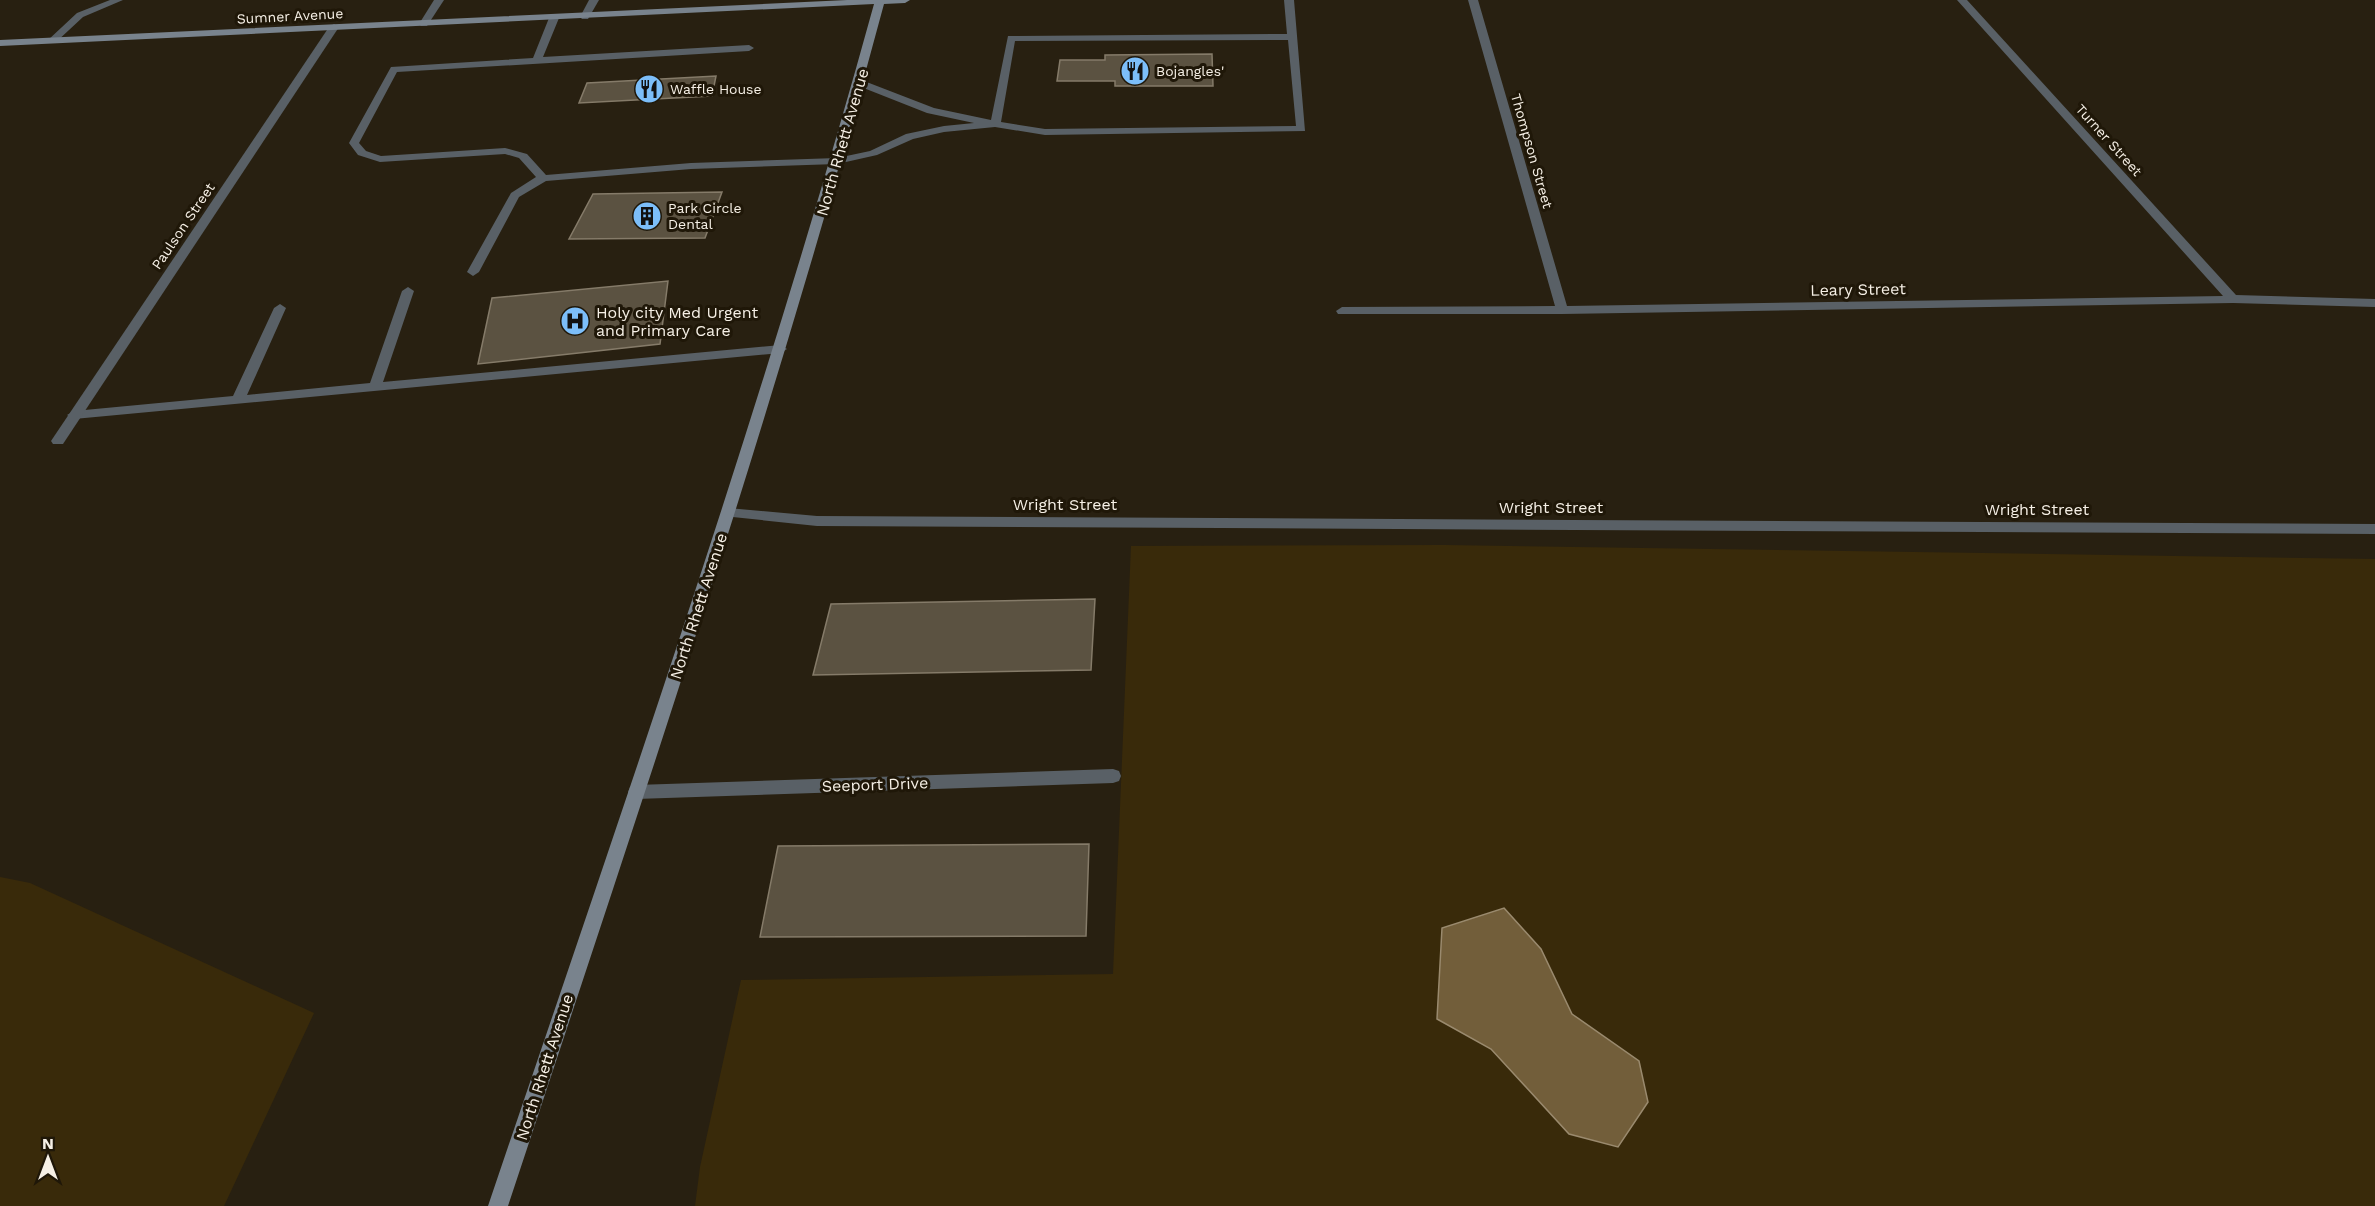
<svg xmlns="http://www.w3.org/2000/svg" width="2375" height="1206" viewBox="0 0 2375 1206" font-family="'Work Sans',sans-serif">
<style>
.green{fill:#392a0a;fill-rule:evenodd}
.water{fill:#725e3a;stroke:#9a8a6e;stroke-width:1.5}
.building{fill:#5b5241;stroke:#857b69;stroke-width:1.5}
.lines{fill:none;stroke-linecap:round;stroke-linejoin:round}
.lane{fill:#596066;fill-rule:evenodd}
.street{fill:#596066;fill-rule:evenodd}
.secondary{fill:#79838d;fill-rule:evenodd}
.labels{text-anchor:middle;stroke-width:6;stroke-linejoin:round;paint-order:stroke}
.far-street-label{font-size:14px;fill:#f6f0e6;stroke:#1f1708}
.far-poi-label{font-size:14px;fill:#f6f0e6;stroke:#1f1708;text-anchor:start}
.street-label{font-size:16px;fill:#f6f0e6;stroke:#1f1708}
.poi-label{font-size:16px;fill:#f6f0e6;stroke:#1f1708;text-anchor:start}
</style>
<rect width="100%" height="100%" fill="#282011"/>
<g class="green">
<path d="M1444,545L2375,559V1206H695L700,1167L741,980L1113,974L1131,546ZM1504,908L1541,949L1572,1014L1638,1061L1569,1134L1491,1049L1437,1019L1442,928Z"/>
<polygon points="0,877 30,883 314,1013 224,1206 0,1206"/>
</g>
<polygon class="water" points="1504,908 1541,949 1572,1014 1639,1061 1648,1102 1618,1147 1569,1134 1491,1049 1437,1019 1442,928"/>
<g class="building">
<polygon points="1212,54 1213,86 1115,86 1115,81 1057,81 1060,60 1105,60 1105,55"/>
<polygon points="716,76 712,96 579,103 587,83"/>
<polygon points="722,192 705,238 569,239 593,194"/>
<polygon points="668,281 660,344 478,364 492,298"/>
<polygon points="1095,599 1091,670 813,675 831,604"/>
<polygon points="1089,844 1086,936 760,937 778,846"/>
</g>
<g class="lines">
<g class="lane">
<polygon points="110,0 123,0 83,17 55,43 47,41 77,13"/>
<polygon points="434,0 444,0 427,26 421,26 419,24"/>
<polygon points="589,0 599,0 588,19 582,19 580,17"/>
<path d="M1284,0H1294L1305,131L1045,135L995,127L944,132L913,139L877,155L837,164L691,169L546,181L519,197L479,272L473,276L467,272L511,193L536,177L519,158L505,154L380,162L358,155L349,143L391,67L533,58L549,18L554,15L559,18L543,57L749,45L754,48L749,51L397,72L359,143L366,151L381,156L505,148L527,154L546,175L691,163L837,158L870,151L906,134L944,126L974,123L927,113L856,85V81H864L934,108L991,120L1008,36L1287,34ZM1288,40L1296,126L1045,129L1001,122L1015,41Z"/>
<polygon points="408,287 414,291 383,382 781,345 787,349 781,353 74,419 67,415 74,411 233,396 274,308 280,304 286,308 247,395 370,383 402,291"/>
</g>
<g class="street">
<polygon points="1468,0 1478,0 1567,306 2223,296 1957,0 1967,0 2236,295 2375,299 2375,307 2233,303 1562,314 1338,314 1336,311 1342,307 1555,306"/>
<polygon points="334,24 339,27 63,444 53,444 51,441 53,438 329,27"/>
<polygon points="728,508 817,516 2375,524 2375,534 817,526 723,516 721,513"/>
<polygon points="1113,769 1119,771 1121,776 1119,781 1113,783 636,799 630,797 628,792 630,787 636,785"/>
</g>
<path class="secondary" d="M847,0H910L905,3L884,4C775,410 640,807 508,1206H488C623,807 762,410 874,4L0,46V40Z"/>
</g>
<defs>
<g id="restaurant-disc" transform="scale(1.5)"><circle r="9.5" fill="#7cbef9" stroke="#1f1708"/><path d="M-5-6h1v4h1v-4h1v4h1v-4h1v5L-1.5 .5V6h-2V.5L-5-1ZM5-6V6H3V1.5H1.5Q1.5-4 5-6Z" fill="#111"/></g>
<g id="building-disc" transform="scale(1.5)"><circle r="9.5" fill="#7cbef9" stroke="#1f1708"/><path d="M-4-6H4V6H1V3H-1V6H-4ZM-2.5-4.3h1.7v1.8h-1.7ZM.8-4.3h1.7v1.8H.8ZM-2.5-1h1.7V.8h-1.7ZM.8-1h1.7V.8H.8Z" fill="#111"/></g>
<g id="hospital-disc" transform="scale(1.5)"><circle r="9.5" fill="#7cbef9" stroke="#1f1708"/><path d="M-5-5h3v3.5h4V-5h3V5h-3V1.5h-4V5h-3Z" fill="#111"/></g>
</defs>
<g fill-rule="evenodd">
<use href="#restaurant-disc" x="1135" y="71"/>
<use href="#restaurant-disc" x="649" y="89"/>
<use href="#building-disc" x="647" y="216"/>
<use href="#hospital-disc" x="575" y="321"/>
</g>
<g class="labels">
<g class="far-street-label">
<text transform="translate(290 16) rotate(-3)" y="5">Sumner Avenue</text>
<text transform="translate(2109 140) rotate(48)" y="5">Turner Street</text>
<text transform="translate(1532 151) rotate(74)" y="5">Thompson Street</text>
<text transform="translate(183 226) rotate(-56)" y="5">Paulson Street</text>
</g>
<g class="far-poi-label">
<text x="1156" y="76">Bojangles'</text>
<text x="670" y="94">Waffle House</text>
<text x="668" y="213">Park Circle<tspan x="668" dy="16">Dental</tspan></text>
</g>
<g class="street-label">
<text transform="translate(842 142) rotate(-74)" y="6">North Rhett Avenue</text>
<text transform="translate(1858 289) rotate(-1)" y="6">Leary Street</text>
<text x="1065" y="510">Wright Street</text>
<text x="1551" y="513">Wright Street</text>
<text x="2037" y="515">Wright Street</text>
<text transform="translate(698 606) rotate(-72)" y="6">North Rhett Avenue</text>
<text transform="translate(875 784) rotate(-2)" y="6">Seeport Drive</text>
<text transform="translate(544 1067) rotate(-72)" y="6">North Rhett Avenue</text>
</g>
<g class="poi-label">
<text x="596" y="318">Holy city Med Urgent<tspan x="596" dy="18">and Primary Care</tspan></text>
</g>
</g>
<g transform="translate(48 1158)" stroke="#1f1708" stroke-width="4.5" paint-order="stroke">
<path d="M0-4.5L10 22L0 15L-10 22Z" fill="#f6f0e6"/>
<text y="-9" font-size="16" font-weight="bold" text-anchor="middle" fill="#f6f0e6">N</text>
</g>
</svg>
